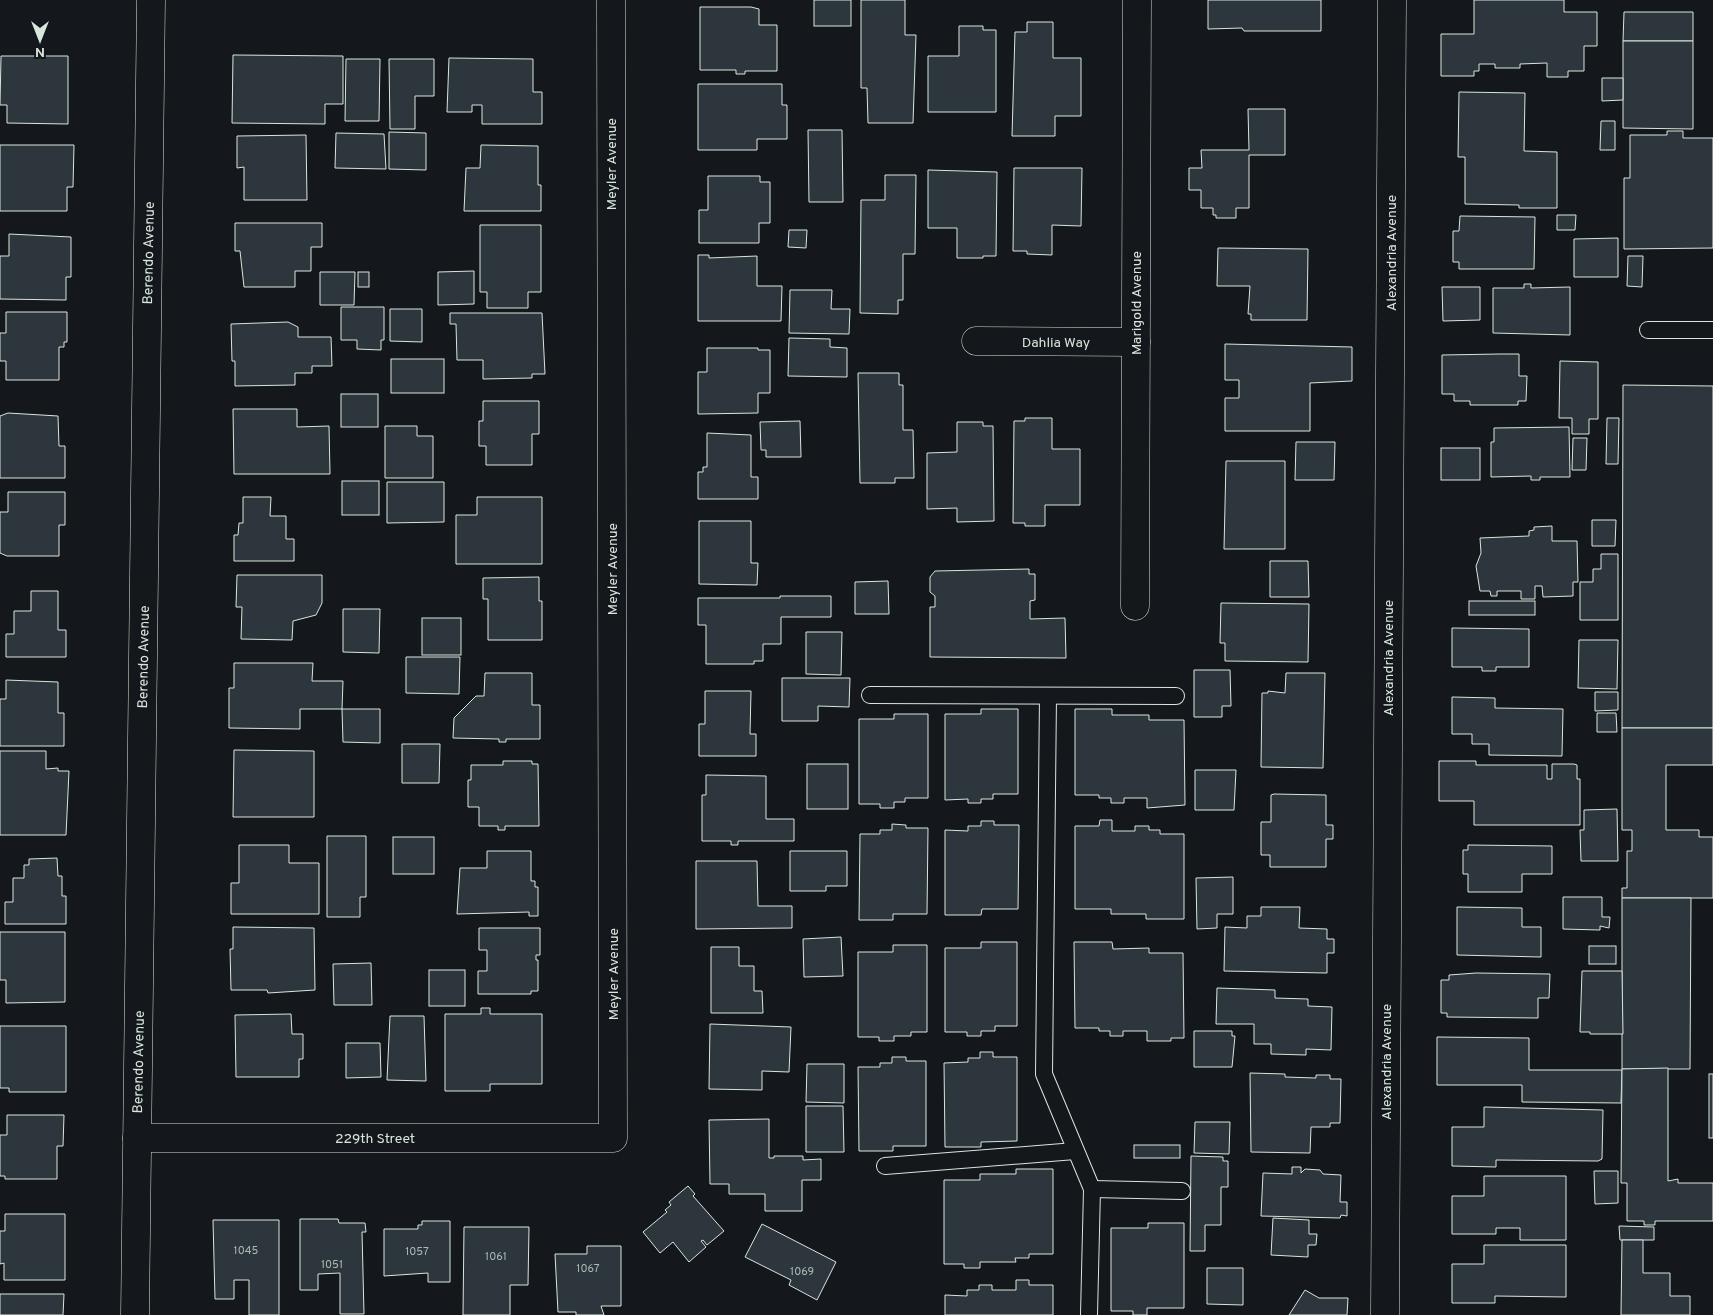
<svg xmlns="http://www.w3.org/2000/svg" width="1713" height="1315" viewBox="0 0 1713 1315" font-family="Overpass,sans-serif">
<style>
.building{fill:#2c363c;stroke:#d8e6dc}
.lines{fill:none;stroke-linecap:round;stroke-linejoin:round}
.lane-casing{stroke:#d8e6dc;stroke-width:18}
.street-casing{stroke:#d8e6dc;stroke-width:29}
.lane{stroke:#14181c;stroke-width:16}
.street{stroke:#14181c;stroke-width:28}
.labels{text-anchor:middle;stroke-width:4;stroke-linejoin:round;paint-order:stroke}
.number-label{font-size:11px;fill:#adbab4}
.street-label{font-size:14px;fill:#d8e6dc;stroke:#14181c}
</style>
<rect width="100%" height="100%" fill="#14181c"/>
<g class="building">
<rect x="814" y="0" width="37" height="26"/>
<polygon points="861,0 905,0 905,35 916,35 913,123 868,123 867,88 861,88"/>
<polygon points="1208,0 1321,0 1321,31 1244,31 1242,28 1208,29"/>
<polygon points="1474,0 1564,0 1564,12 1597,12 1597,46 1584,46 1584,71 1568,71 1568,77 1547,77 1547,63 1520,64 1520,68 1495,68 1495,64 1479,64 1479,71 1474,71 1474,76 1441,76 1441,34 1474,34"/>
<polygon points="700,7 751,7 759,9 759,25 777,25 777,71 745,71 745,74 736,74 736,70 700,70"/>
<polygon points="1624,12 1693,12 1693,41 1623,41"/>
<polygon points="1027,22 1053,22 1053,58 1081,58 1081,116 1055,116 1055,136 1012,136 1015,32 1027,32"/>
<polygon points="959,26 983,26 983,30 996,30 996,112 928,112 928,56 959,56"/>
<polygon points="1623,41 1693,41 1693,129 1623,128"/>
<polygon points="233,55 343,56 343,104 325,104 325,124 232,123"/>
<polygon points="1,56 68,56 68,124 7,123 7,105 0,105"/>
<polygon points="449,58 533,59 533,92 542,92 542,124 482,124 482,105 472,105 472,112 447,112"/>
<polygon points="346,59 380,59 379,121 345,121"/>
<polygon points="389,59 434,59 434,96 415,96 415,129 390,129"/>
<polygon points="1602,78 1623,78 1623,100 1602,101"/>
<polygon points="698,84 782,84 782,105 787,105 787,139 757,139 757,150 698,150"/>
<polygon points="1459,92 1525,93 1524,151 1557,152 1557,208 1519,208 1519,205 1465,204 1465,157 1458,157"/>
<polygon points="1248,109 1285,109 1285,155 1249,155 1249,208 1236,208 1236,218 1216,218 1216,215 1213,215 1213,208 1201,208 1201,190 1189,190 1189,168 1202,168 1201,150 1249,150"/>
<polygon points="1601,121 1615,121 1615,150 1600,150"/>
<polygon points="808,130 842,130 843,202 809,202"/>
<polygon points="1667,131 1683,131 1683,138 1713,138 1713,248 1624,249 1624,178 1630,178 1630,135 1667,135"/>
<polygon points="389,132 426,133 426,170 389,169"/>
<polygon points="336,133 384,134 386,169 335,168"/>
<polygon points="306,135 307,200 244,200 244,167 237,168 237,136"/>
<polygon points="0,145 74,145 73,187 67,187 67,211 0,211"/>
<polygon points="481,145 538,146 538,185 541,185 541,211 464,211 466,168 480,168"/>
<polygon points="1014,168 1082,168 1081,226 1052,225 1052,255 1027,254 1027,251 1013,251"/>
<polygon points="928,170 997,172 996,256 983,256 983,258 957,258 957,228 928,228"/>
<polygon points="885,175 916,175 915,254 903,254 903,300 898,300 898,314 860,313 861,200 885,200"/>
<polygon points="708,176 760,176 760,182 770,182 770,223 759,223 759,243 699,243 699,210 708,210"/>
<polygon points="1557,215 1576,215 1575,230 1557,230"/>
<polygon points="1460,216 1535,217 1534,269 1459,269 1459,262 1453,262 1453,231 1459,231"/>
<polygon points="235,223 322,223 322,247 311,247 311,271 295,271 295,287 244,287 240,251 235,251"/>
<polygon points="480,225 541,225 541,292 528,292 528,308 487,308 487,292 480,292"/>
<polygon points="789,230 807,230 806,248 788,247"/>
<polygon points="9,234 71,237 71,277 66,277 66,300 0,299 0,256 9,256"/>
<polygon points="1618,238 1618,277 1574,277 1574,239"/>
<polygon points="1218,248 1308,249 1307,320 1251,320 1251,314 1248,314 1250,286 1217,286"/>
<polygon points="698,255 709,255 709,258 757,256 757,286 782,286 781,321 698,321"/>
<polygon points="1628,256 1643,256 1642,287 1627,286"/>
<polygon points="474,271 474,304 438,305 438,272"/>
<polygon points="320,272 355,272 354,305 320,305"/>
<rect x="358" y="272" width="11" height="15"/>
<polygon points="1524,284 1531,284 1531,288 1570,287 1570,335 1493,333 1493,288 1524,288"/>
<polygon points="1442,287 1480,287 1480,320 1443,321"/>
<polygon points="790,290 832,290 831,309 850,309 849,334 789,333"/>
<polygon points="341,307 384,307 384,340 381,340 381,350 357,349 357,340 341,340"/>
<polygon points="390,309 422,309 422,342 390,341"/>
<polygon points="6,312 67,312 67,342 64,342 64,347 59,347 59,380 6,380 6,361 0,361 0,333 6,333"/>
<polygon points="450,313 542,313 545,374 532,374 532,378 483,379 483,360 457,360 456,324 450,324"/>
<polygon points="288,322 298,327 298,337 331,337 332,366 312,366 312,373 295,373 295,385 235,386 235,361 232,361 231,324"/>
<polygon points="789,338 830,339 830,347 847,348 847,377 788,376"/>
<polygon points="1225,344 1352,347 1352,381 1310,383 1310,431 1225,431 1225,398 1239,398 1239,380 1225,380"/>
<polygon points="707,348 758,348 758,350 770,350 770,393 758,393 758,413 698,414 698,372 707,372"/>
<polygon points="1500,354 1519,354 1519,376 1527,376 1526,401 1518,401 1518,405 1470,405 1470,401 1454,401 1454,394 1442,394 1442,355"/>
<rect x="391" y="359" width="53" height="34"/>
<polygon points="1560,361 1598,362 1598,419 1589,419 1589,434 1572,434 1572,418 1559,418"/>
<polygon points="858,373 899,373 899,385 903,385 903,430 913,430 914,478 895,478 895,483 860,483"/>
<polygon points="1623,385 1713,386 1713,728 1622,728"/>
<rect x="341" y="394" width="37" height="33"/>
<polygon points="483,401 539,401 539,434 532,434 532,465 486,465 486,446 479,446 479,421 483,421"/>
<polygon points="233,409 297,409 297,427 329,426 330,474 234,474"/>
<polygon points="8,413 58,416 59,446 65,446 65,478 0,478 0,416"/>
<polygon points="1025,418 1052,418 1052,449 1080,449 1080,505 1045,505 1045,526 1025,526 1025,523 1013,523 1014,421 1025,421"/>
<polygon points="1607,418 1619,418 1618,464 1606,464"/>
<polygon points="800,421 801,457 766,457 766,450 761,450 760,422"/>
<polygon points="957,422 983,422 983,426 993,426 994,521 957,522 957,508 927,509 927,453 957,452"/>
<polygon points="385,426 417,426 417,436 433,436 433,478 385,478"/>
<polygon points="1569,427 1570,477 1540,477 1540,480 1531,480 1531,476 1491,477 1491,442 1494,442 1494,428"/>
<polygon points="707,433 751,435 751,477 758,477 758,499 698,499 698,472 703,472 703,467 707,467"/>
<polygon points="1573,438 1587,438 1586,470 1572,470"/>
<polygon points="1296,442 1335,442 1334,480 1295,480"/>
<rect x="1441" y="448" width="39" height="32"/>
<polygon points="1226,461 1285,461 1285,549 1224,549"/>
<rect x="342" y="481" width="37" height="34"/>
<polygon points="387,482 444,482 444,522 387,523"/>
<polygon points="8,492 65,492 65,525 59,525 59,556 7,556 0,553 0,512 8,512"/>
<polygon points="243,497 271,497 270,516 286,516 286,539 294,539 294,561 234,561 234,535 238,535 239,523 243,523"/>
<polygon points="477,497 542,497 542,564 456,564 456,515 477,515"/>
<polygon points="1592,520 1616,520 1615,546 1592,546"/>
<polygon points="699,521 751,521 751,563 758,563 757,585 699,584"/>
<polygon points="1552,526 1552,541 1577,541 1578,582 1573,582 1573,596 1543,597 1542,586 1535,586 1535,599 1521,599 1521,591 1497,591 1497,596 1491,596 1490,591 1480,591 1476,566 1481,553 1480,538 1529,536 1529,531 1534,530 1534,527"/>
<polygon points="1601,554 1618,554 1618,620 1580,620 1580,582 1593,582 1593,569 1601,569"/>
<polygon points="1270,561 1308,561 1309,597 1270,597"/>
<polygon points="1029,569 1029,574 1035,574 1035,600 1030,601 1030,619 1065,618 1066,658 930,657 930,607 935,607 935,596 930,592 930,577 935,571"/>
<polygon points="237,575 322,575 322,603 316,615 293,621 292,640 241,639 242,607 236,607"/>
<polygon points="539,577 539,601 542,601 542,640 488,640 488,599 483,599 483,578"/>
<polygon points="888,581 889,614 855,614 855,582"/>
<polygon points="31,591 58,591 58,630 66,630 66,657 6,657 6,634 14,634 14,611 31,611"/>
<polygon points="780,596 831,596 831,617 781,617 781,644 763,644 763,661 754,661 754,664 706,664 706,625 698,625 698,598 780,598"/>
<rect x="1469" y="601" width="66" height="14"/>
<polygon points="1221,603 1309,604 1308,662 1225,661 1225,643 1220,643"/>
<polygon points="343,609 380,609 379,653 343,652"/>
<rect x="422" y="618" width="39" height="37"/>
<polygon points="1452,628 1529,629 1529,667 1496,667 1496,671 1482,671 1482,667 1452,667"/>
<polygon points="806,632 842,632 841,675 806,674"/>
<polygon points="1579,640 1618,640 1617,689 1578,688"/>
<polygon points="406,657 460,657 459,694 406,693"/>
<polygon points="234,663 313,663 312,681 343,681 342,709 300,709 300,729 229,728 229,688 234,688"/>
<polygon points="1194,670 1230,670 1231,706 1222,706 1222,717 1194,717"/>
<polygon points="485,673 532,673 532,705 540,705 540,739 506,739 506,742 499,742 499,739 453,738 454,718 476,696 484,696"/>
<polygon points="1286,673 1325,673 1323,768 1261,767 1262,693 1268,693 1268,691 1285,693"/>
<polygon points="782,678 850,678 849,707 818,706 818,721 782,721"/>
<polygon points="6,680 58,682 58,713 64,713 64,746 0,746 0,699 6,699"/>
<polygon points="705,691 751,691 750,734 756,734 756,756 699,756 699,724 705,724"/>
<polygon points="1595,692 1618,692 1618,710 1595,711"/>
<polygon points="1452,697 1495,698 1495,708 1563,709 1562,756 1489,755 1489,744 1472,744 1472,734 1452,734"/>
<polygon points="342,709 380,709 380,743 343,742"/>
<polygon points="981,709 1018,709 1018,794 993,794 993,799 981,799 981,803 968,803 968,799 945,800 945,714 981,714"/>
<polygon points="1075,709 1112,709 1112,715 1149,715 1149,720 1184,720 1185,805 1147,808 1147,798 1124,798 1124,803 1111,803 1111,798 1099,798 1099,795 1075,795"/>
<polygon points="1597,713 1616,713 1617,732 1597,732"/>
<polygon points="894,714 928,714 928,798 905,798 905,802 894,802 894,808 880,808 880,804 859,804 859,719 894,719"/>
<polygon points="1622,728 1713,728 1713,765 1666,765 1666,830 1699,830 1699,837 1713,837 1713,898 1622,898 1622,888 1627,888 1627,851 1632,851 1632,830 1622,830"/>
<polygon points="402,744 440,744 439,783 402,783"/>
<polygon points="234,750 314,751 314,817 233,817"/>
<polygon points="0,751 46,751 46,769 58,768 58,771 69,771 66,835 0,835"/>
<polygon points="503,761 532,761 532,764 538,764 539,826 505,826 505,830 498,830 498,826 479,826 479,807 468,807 468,780 471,780 471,765 503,765"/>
<polygon points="1439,761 1476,761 1476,765 1547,765 1547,779 1552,779 1552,764 1574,764 1577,765 1577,779 1580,779 1580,825 1474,825 1474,801 1439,801"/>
<rect x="807" y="764" width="41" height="45"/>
<polygon points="1195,770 1236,770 1234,810 1195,810"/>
<polygon points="706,775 766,776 766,819 794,819 794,841 738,841 738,845 731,845 731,841 702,841 702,795 706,795"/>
<polygon points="1274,794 1326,795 1326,825 1333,825 1333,839 1326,839 1326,867 1270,867 1270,855 1261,855 1261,822 1271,822 1271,795"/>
<polygon points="1617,809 1618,861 1581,861 1580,830 1584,830 1584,810"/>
<polygon points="1100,820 1112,820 1112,831 1135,831 1135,826 1149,826 1149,830 1160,830 1160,834 1184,834 1184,919 1146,919 1146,914 1111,914 1111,909 1075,909 1075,826 1099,826"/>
<polygon points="981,821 994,821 994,825 1019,825 1018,909 982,909 981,915 945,915 945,830 968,831 968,826 981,826"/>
<polygon points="892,824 906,825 906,828 928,828 927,914 893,914 893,920 859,920 860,834 880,834 880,830 892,830"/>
<polygon points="327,836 366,836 366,897 360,897 360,917 327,917"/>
<rect x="393" y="837" width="41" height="37"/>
<polygon points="239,845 289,845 289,863 319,863 319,914 231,914 231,883 239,883"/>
<polygon points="1468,845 1552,846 1552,874 1522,874 1522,892 1468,892 1468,874 1463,874 1463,850 1468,850"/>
<polygon points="487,851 531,851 531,881 535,881 535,887 538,887 538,916 529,916 529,912 457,914 460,868 487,868"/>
<polygon points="790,851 847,851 847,886 826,886 826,891 790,891"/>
<polygon points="57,858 58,876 62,876 62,896 66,896 66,924 5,924 5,902 13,902 13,878 24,878 24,865 29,865 29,859"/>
<polygon points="696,861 757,861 758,906 792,906 792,928 696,929"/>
<polygon points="1233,877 1233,914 1217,914 1217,928 1197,929 1196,878"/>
<polygon points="1563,897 1602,897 1602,917 1610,917 1609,928 1600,926 1600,930 1563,929"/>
<polygon points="1622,898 1691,898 1690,1069 1622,1069"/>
<polygon points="1261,907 1300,907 1299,928 1327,929 1327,939 1334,939 1334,953 1327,953 1327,973 1224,971 1225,927 1247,928 1247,916 1261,916"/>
<polygon points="1457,907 1522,908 1522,927 1541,927 1541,957 1457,955"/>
<polygon points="233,927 314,928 315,990 268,993 267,990 231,990 230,949 233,949"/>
<polygon points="479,928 540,928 540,955 536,955 536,960 538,960 538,991 531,991 531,994 478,994 478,971 487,971 487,950 479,950"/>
<polygon points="0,932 65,932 65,1002 6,1003 6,980 0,980"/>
<polygon points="841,937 843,976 804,977 803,939"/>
<polygon points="981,942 1017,942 1017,1026 995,1026 995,1031 981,1031 981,1036 967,1036 967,1032 945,1032 945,948 981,948"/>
<polygon points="1074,942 1112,942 1113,949 1149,948 1149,953 1183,953 1184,1038 1171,1038 1171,1041 1147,1041 1147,1031 1123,1031 1123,1036 1110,1036 1110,1031 1099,1031 1099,1028 1075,1028"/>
<polygon points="893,945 927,945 927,1032 911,1032 911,1036 894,1036 894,1041 879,1041 879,1037 858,1037 858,952 893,952"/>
<rect x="1589" y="946" width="27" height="18"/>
<polygon points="711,947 739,947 739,966 754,966 754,991 762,991 763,1013 711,1013"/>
<polygon points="371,963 372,1005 334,1005 333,964"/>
<rect x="429" y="970" width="36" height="36"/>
<polygon points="1582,971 1622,971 1623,1034 1590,1034 1590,1032 1580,1032"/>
<polygon points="1476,973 1550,974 1549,998 1538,998 1538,1018 1447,1017 1447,1013 1441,1013 1441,980 1449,980 1449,975"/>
<polygon points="1217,988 1275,990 1275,998 1308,999 1308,1006 1332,1007 1331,1050 1306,1049 1306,1055 1271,1054 1271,1044 1254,1044 1254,1024 1216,1024"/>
<polygon points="481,1008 490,1008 490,1014 542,1014 542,1084 490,1084 490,1091 445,1091 445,1014 481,1014"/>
<polygon points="291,1014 292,1034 303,1034 303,1059 299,1059 299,1077 236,1077 235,1015"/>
<polygon points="390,1016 424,1016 426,1081 387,1080"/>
<polygon points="710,1024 791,1027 789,1072 762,1071 762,1090 709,1089"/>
<polygon points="0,1026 66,1026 66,1092 9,1092 9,1088 0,1088"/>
<polygon points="1194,1031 1232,1031 1232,1036 1235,1036 1232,1067 1194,1067"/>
<polygon points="1437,1037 1529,1038 1529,1070 1622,1070 1621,1103 1522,1102 1522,1085 1437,1085"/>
<polygon points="346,1043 380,1043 381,1077 346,1078"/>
<polygon points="980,1052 993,1052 993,1057 1017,1057 1017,1141 981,1142 981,1147 945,1147 944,1063 968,1062 968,1058 980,1058"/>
<polygon points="892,1057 906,1057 906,1061 926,1061 926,1146 893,1146 893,1151 859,1151 858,1067 880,1067 880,1063 892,1063"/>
<polygon points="807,1064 844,1064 844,1103 806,1102"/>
<polygon points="1668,1068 1668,1181 1678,1179 1678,1183 1713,1183 1713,1221 1655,1221 1655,1225 1644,1225 1644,1221 1627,1221 1627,1183 1621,1183 1622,1069"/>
<polygon points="1250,1073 1285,1074 1285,1077 1316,1078 1316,1075 1330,1075 1330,1079 1341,1079 1340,1123 1330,1123 1330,1127 1311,1127 1310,1153 1251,1152"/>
<rect x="1709" y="1074" width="4" height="64"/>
<polygon points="806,1106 843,1106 844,1152 806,1152"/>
<polygon points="1484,1107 1603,1110 1602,1159 1598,1161 1496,1160 1496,1167 1452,1166 1452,1127 1484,1127"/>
<polygon points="7,1115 64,1115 63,1146 57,1146 57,1179 5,1179 5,1176 0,1176 0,1135 7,1135"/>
<polygon points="769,1119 769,1158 774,1158 774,1156 803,1156 803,1160 821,1159 821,1180 802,1180 802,1211 765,1211 765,1194 729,1194 729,1184 710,1184 709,1120"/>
<polygon points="1195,1122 1230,1122 1229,1154 1194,1153"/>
<rect x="1134" y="1145" width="46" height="13"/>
<polygon points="1191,1156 1223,1157 1223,1161 1228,1161 1228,1187 1221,1187 1221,1225 1205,1225 1205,1251 1190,1251"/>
<polygon points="1292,1167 1301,1167 1301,1173 1305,1169 1320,1170 1323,1174 1341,1175 1340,1202 1347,1202 1347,1216 1341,1215 1340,1218 1261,1216 1263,1173 1292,1174"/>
<polygon points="1016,1169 1053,1169 1053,1254 1029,1254 1029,1258 1015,1258 1016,1262 980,1262 980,1268 964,1268 964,1264 944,1264 944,1180 980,1180 980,1174 1016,1174"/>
<polygon points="1594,1171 1618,1171 1618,1203 1595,1204"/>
<polygon points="1484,1176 1566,1176 1566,1240 1520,1240 1520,1228 1496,1228 1496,1234 1452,1234 1452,1196 1484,1196"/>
<polygon points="688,1186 695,1194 693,1196 724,1231 707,1245 703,1240 701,1241 706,1247 689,1262 673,1242 660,1253 643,1232 667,1212 665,1210 671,1205 669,1202"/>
<polygon points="5,1214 65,1214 65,1280 4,1280 4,1263 0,1264 0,1231 5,1231"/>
<polygon points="1273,1218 1309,1220 1309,1234 1317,1234 1316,1245 1308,1245 1308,1257 1271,1255"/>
<polygon points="300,1219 338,1219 339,1223 365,1223 366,1232 362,1232 364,1314 340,1314 340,1273 318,1274 318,1290 300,1290"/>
<polygon points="213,1220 279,1220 279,1315 249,1315 249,1280 234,1280 234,1299 215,1299"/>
<polygon points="422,1221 450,1221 450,1282 428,1282 428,1273 384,1276 384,1229 418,1229 418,1225 422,1225"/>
<polygon points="1148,1223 1184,1223 1184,1308 1147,1308 1147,1315 1133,1315 1133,1311 1111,1311 1111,1228 1148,1228"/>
<polygon points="762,1224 836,1262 817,1300 789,1285 791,1280 745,1257"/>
<polygon points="1619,1226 1654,1227 1654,1240 1620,1240"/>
<polygon points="464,1227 529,1227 528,1285 510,1285 510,1315 463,1315"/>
<polygon points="1622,1240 1643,1240 1643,1273 1670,1273 1670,1296 1690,1296 1690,1315 1621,1315"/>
<polygon points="1484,1245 1566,1245 1566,1297 1495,1296 1495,1303 1452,1303 1452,1264 1484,1264"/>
<polygon points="587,1246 621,1246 621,1306 601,1306 604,1315 576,1315 576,1312 558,1312 555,1254 587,1254"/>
<polygon points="1207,1268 1243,1268 1243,1305 1207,1304"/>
<polygon points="1016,1280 1029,1280 1029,1285 1053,1285 1053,1315 945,1315 945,1295 967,1296 967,1290 979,1290 979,1285 992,1285 992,1290 1016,1290"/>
<polygon points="1305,1290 1319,1298 1348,1298 1347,1315 1289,1315"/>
<polygon points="0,1294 64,1294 63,1315 0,1315"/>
</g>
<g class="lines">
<g class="lane-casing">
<g id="lane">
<polyline points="1648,330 1713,330"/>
<polyline points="870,695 1176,696"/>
<polyline points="1048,696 1044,1074 1092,1189 1089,1315"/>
<polyline points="885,1166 1075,1151"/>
<polyline points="1092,1189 1182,1191"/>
</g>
</g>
<g class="street-casing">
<g id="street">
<polyline points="976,341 1136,342"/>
<polyline points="1135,606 1137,0"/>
<polyline points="137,1138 613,1138 611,0"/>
<polyline points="135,1315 151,0"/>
<polyline points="1385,1315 1392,0"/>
</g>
</g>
<use href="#lane" class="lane"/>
<use href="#street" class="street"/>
</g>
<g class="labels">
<g class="number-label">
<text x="246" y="1254">1045</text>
<text x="417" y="1255">1057</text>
<text x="496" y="1260">1061</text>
<text x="332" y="1268">1051</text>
<text x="588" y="1272">1067</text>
<text x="802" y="1275">1069</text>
</g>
<g class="street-label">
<text transform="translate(611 164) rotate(-90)" y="5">Meyler Avenue</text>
<text transform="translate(148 253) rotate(-89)" y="5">Berendo Avenue</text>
<text transform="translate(1391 253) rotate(-90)" y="5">Alexandria Avenue</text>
<text transform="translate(1136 303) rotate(-90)" y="5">Marigold Avenue</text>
<text x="1056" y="347">Dahlia Way</text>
<text transform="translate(612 569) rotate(-90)" y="5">Meyler Avenue</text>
<text transform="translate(143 657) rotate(-89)" y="5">Berendo Avenue</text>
<text transform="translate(1388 658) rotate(-90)" y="5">Alexandria Avenue</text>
<text transform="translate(613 974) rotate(-90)" y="5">Meyler Avenue</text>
<text transform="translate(138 1062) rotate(-89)" y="5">Berendo Avenue</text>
<text transform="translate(1386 1062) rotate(-90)" y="5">Alexandria Avenue</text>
<text x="375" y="1143">229th Street</text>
</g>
</g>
<g transform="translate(40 40) rotate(180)" stroke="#14181c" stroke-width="4" paint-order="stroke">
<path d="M0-4L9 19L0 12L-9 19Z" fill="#d8e6dc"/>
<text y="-8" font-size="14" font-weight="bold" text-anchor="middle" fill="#d8e6dc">N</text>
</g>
</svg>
